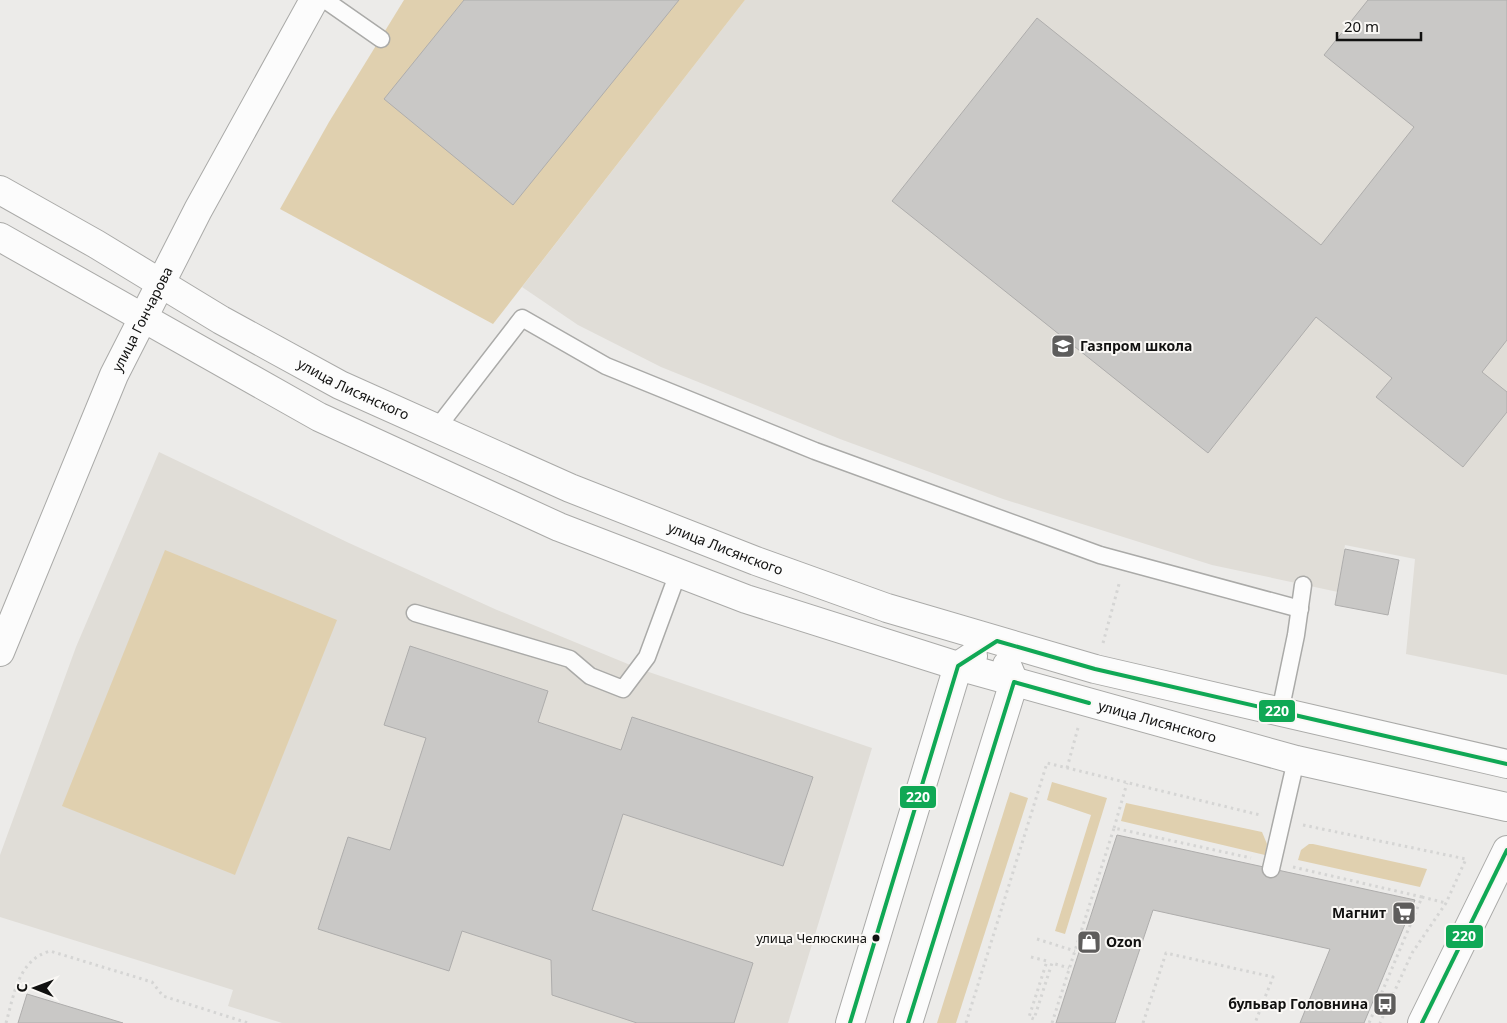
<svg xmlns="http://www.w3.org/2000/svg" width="1507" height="1023" viewBox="0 0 1507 1023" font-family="'Noto Sans',sans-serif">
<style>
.built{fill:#e0ddd7}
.green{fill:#e0d0af}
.building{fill:#c9c8c6;stroke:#aeadac}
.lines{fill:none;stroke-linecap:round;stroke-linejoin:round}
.service-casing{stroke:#aaaaa8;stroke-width:19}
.minor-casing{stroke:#aaaaa8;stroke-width:30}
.path{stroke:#d5d5d4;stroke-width:3;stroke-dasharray:2.5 4;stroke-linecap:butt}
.service{stroke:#fcfcfc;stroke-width:16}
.minor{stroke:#fcfcfc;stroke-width:28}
.bus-1-casing{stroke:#faf8f5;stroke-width:8}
.bus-1{stroke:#10a855;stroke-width:4}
.bus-dot{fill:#111110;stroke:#faf8f5;stroke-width:2}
.labels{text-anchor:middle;stroke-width:4;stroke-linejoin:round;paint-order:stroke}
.bus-label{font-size:13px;fill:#111110;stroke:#faf8f5;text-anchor:end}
.street-label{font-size:14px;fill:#111110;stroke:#faf8f5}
.poi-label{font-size:14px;font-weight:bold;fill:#111110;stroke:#faf8f5;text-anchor:start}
.line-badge{stroke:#faf8f5;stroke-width:2}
.badge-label{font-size:14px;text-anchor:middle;font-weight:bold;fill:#fff}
</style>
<rect width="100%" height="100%" fill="#ecebe9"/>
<g class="built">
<polygon points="745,0 1507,0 1507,675 1406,654 1415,559 1345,545 1338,592 1212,565 1003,499 840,439 661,367 578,325 522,287"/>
<polygon points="159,452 349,543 497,610 640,669 872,748 788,1023 282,1023 228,1006 233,990 0,917 0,855 76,647"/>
</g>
<g class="green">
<polygon points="404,0 745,0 493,324 280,209 329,122"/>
<polygon points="165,550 337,620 235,875 62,806"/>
<polygon points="1052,782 1107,798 1065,934 1055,931 1091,815 1047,800"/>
<polygon points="1010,792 1028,798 956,1023 937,1023"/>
<polygon points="1126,803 1262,832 1267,844 1265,855 1121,821"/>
<polygon points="1309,844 1313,844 1427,869 1420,887 1298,860 1301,850"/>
</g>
<g class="building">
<polygon points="464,0 679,0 513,205 384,99"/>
<polygon points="1368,0 1507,0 1507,340 1482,372 1507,392 1507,412 1463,467 1376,397 1392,378 1316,317 1208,453 892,201 1037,18 1321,245 1414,127 1324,55"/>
<polygon points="1345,549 1399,560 1388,615 1335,605"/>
<polygon points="410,646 548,691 538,722 621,750 632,717 813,777 783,866 623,814 592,910 753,963 734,1023 637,1023 552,995 551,960 462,931 449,971 318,929 348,837 390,850 426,738 384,725"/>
<polygon points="1117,835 1415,900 1364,1023 1300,1023 1330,949 1153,910 1115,1023 1056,1023"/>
<polygon points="27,994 123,1023 18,1023"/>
</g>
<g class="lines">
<g class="service-casing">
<g id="service">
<polyline points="325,0 381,39"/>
<polyline points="437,428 522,318 606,366 815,451 1100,555 1300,609"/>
<polyline points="415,613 570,659 590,676 623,689 647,657 678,573"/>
<polyline points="1280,712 1296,635 1303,585"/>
<polyline points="1271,869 1296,760"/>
</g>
</g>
<g class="minor-casing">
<g id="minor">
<path id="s1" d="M0,190L96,244L221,320L340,385L570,488L756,561L887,608L1095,669L1507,764"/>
<path id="s2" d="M0,237L319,417L559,527L746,599L958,666L1296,760L1507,807"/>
<path id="s3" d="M0,652L114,375L198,210L314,0"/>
<polyline points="850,1023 958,666 973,656"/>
<polyline points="908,1023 1014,682 1007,665"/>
<polyline points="1422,1023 1507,850"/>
</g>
</g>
<g class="path">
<polyline points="1103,643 1119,584"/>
<polyline points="1067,768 1078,728"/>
<polyline points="1303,825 1466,859 1446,903 1412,953 1380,1023"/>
<polyline points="1114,828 1127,783"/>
<polyline points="1293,867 1422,897 1369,1023"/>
<polyline points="1422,897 1446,903"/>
<polyline points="1037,939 1075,951"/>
<polyline points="1031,957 1047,961 1029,1017 1034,1019 1052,963 1069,968"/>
<path d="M6,1023C14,995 18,960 50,951L152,982L163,996L248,1023"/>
<polyline points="966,1023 1047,763 1260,815"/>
<polyline points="1052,1023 1114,828 1251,858"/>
<polyline points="1143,1023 1166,953 1273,977 1255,1023"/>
</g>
<use href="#service" class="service"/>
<use href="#minor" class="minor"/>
<g class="bus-1-casing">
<g id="bus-1">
<polyline points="850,1023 958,666 997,641 1095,669 1507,764"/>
<polyline points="908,1023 1014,682 1089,703"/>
<polyline points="1422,1023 1507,850"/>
</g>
</g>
<use href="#bus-1" class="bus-1"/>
</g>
<defs>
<g id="school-square" transform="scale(1.25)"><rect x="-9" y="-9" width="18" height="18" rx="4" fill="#5e5d5c" stroke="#faf8f5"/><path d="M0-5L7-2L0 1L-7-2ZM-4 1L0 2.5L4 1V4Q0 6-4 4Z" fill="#fff"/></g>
<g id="supermarket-square" transform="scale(1.25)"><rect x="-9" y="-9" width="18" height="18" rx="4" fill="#5e5d5c" stroke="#faf8f5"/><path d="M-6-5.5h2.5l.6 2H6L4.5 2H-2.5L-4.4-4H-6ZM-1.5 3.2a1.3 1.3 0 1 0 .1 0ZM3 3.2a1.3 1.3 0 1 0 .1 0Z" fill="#fff"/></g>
<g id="shop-square" transform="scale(1.25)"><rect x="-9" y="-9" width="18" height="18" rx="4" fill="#5e5d5c" stroke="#faf8f5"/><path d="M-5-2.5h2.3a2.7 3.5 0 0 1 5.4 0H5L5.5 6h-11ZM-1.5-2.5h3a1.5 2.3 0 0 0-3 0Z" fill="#fff"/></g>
<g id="bus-square" transform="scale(1.25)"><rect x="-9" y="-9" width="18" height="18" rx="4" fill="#5e5d5c" stroke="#faf8f5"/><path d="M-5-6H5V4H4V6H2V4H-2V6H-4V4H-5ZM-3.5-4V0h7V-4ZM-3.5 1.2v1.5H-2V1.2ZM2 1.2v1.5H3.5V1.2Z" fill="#fff"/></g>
</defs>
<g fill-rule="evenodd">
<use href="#school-square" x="1063" y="346"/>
<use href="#supermarket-square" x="1404" y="913"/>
<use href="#shop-square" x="1089" y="942"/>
<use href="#bus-square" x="1385" y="1004"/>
</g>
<circle class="bus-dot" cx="876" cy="938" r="4.5"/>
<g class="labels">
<g class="bus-label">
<text x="867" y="943">улица Челюскина</text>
</g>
<g class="street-label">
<text dy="5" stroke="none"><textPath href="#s3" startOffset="362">улица Гончарова</textPath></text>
<text dy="5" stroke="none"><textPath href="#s1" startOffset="406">улица Лисянского</textPath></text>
<text dy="5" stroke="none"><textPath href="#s1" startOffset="811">улица Лисянского</textPath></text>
<text dy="5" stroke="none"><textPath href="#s2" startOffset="1260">улица Лисянского</textPath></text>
</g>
<g class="poi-label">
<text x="1080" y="351">Газпром школа</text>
<text x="1386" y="918" text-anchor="end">Магнит</text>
<text x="1106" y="947">Ozon</text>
<text x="1368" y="1009" text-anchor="end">бульвар Головнина</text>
</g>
</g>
<g class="line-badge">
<rect x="1258" y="699" width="38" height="24" rx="5" fill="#10a855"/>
<rect x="899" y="785" width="38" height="24" rx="5" fill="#10a855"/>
<rect x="1445" y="924" width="39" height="25" rx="5" fill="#10a855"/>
</g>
<g class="badge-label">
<text x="1277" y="716">220</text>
<text x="918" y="802">220</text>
<text x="1464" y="941">220</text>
</g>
<g transform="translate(35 988) rotate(271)" stroke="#faf8f5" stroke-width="4" paint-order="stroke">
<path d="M0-4L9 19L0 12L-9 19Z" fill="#111110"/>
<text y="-8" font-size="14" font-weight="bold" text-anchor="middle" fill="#111110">С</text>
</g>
<path d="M1337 32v8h84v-8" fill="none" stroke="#111110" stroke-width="2.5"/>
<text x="1344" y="32" font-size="15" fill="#111110" stroke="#faf8f5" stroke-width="4" paint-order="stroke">20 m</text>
</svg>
